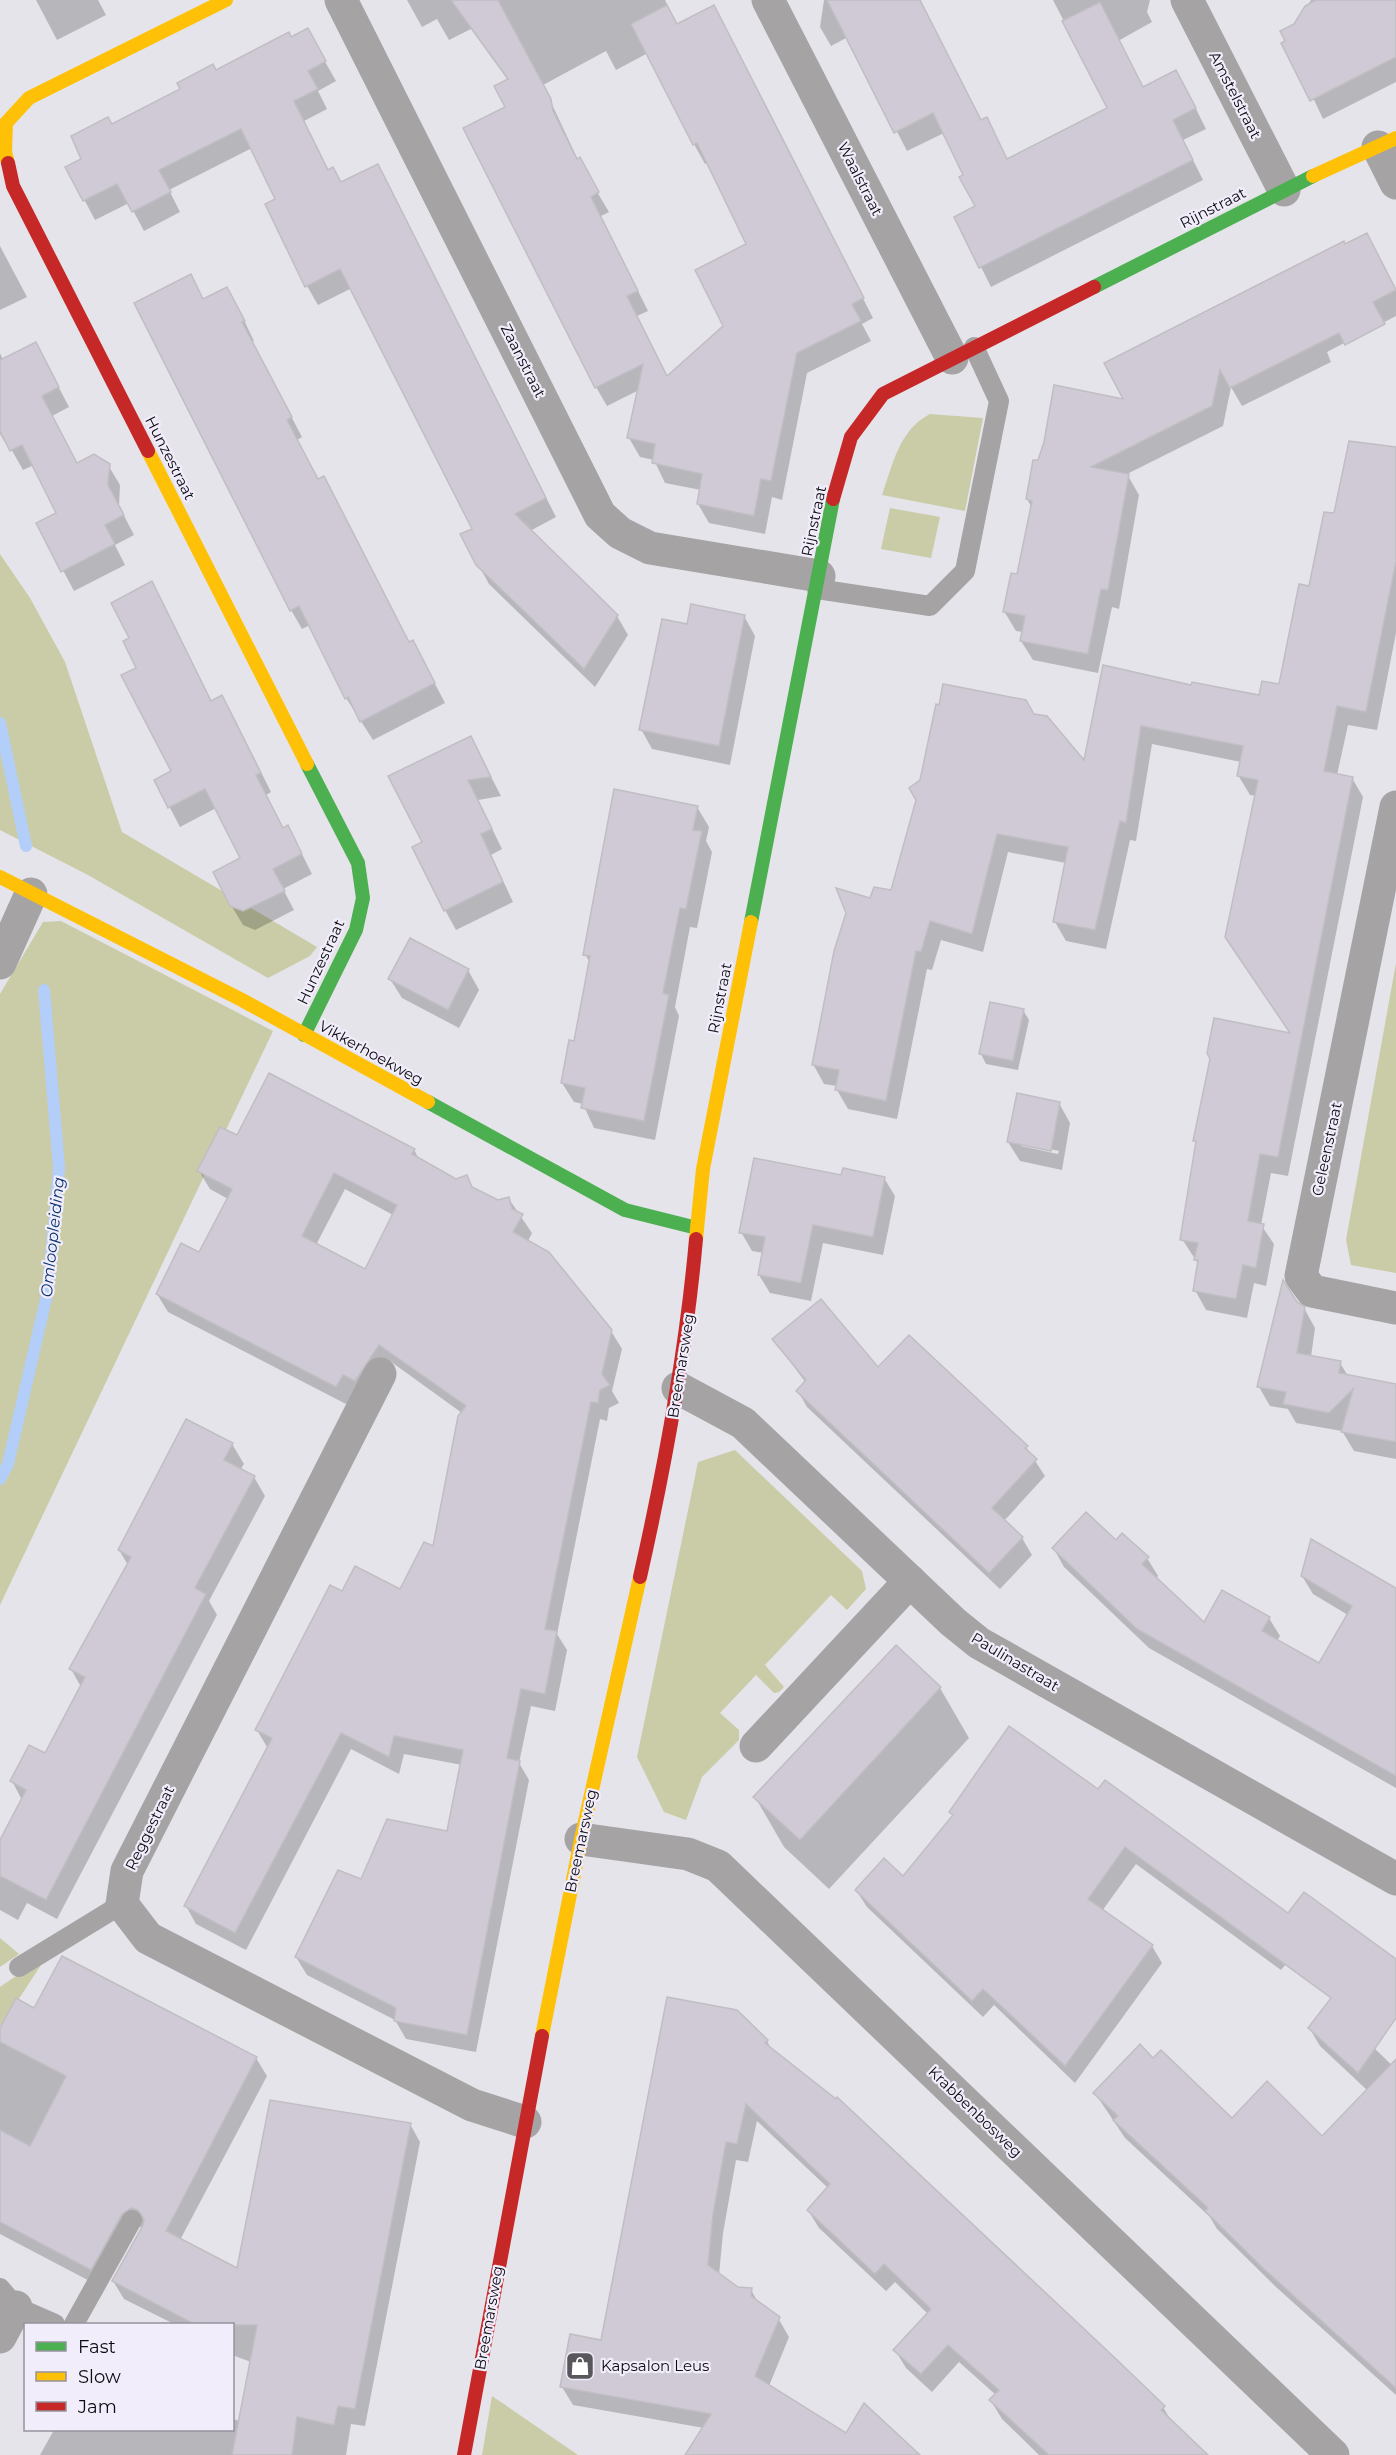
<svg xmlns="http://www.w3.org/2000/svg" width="1396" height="2455" viewBox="0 0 1396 2455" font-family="Montserrat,sans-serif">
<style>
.green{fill:#c9cca7}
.shadow{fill:#0003;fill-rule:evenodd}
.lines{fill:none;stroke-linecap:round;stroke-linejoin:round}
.stream{stroke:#b3cef8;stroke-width:12}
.building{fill:#cfcad6;stroke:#c0bec3;stroke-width:1.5;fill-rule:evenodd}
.lane{stroke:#a6a3a4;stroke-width:20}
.street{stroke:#a6a3a4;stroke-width:33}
.fast{stroke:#4caf50;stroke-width:14}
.slow{stroke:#ffc107;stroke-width:14}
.jam{stroke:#c62828;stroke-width:14}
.labels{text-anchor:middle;stroke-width:4.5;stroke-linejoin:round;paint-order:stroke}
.street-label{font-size:15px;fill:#0d0b10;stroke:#f1edfb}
.poi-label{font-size:15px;fill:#0d0b10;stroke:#f1edfb;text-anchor:start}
.water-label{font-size:16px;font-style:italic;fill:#093472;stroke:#f1edfb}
</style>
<rect width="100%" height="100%" fill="#e5e4ea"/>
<g class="green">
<path d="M930,414L983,418L965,511L882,495C893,464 899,430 930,414Z"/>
<polygon points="890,508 940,517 931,558 881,549"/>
<polygon points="0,554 30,598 65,662 122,832 317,947 310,956 268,978 88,875 0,830"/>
<polygon points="61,921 273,1031 0,1605 0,994 43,922"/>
<polygon points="1396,963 1396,1273 1351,1265 1346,1240"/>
<polygon points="735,1450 862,1571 866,1589 847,1610 831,1595 765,1665 784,1687 779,1692 774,1693 756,1675 720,1713 739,1730 739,1740 702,1777 686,1820 664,1812 637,1757 698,1462"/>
<polygon points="0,1938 19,1954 0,1967"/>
<polygon points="48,1954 0,2028 0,1987"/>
<polygon points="492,2396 578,2455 482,2455"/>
</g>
<g class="shadow">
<polygon points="36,0 98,0 106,15 57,40"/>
<path d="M407,0H665L677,25L714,7L873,318L862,324L871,341L807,373L782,500L772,497L765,534L709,523L698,504L701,490L665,483L654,460L640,457L629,438L639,390L607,406L596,387L507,108L508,80L471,29L449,40L437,19L422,27ZM606,51L616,70L648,53L694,144L705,164L708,162L748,244L725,326L668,378L637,316L648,311L601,216L609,212L578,160L543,85Z"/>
<polygon points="824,0 918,0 981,122 986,119 1008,160 1192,101 1206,129 1183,140 1203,180 991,287 956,217 977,207 944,133 907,151 848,37 831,46 820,27"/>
<polygon points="1053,0 1150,0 1147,12 1152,22 1084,60"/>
<polygon points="1311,0 1396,0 1396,82 1323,119 1287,42"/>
<polygon points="307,30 336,81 318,91 327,109 304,121 329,171 341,184 388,185 556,517 530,531 617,616 628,635 595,687 489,584 478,564 474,529 352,288 318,305 307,286 277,200 252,148 169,190 180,212 144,231 129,203 95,220 67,167 83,159 111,126 216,72"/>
<polygon points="1367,235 1396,291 1396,316 1327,352 1331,362 1242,406 1231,387 1223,426 1127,474 1139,495 1119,609 1112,607 1098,673 1033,660 1021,641 1023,632 1016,631 1004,611 1018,576 1032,508 1027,499 1039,462 1345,246"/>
<polygon points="0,246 27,297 0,310"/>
<polygon points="190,276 204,300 238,308 254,341 252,342 302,437 297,440 318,480 324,478 335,497 409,643 413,642 445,703 373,740 346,698 310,625 302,629 291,610"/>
<polygon points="0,353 3,360 46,363 69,407 52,416 77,464 108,465 120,485 119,506 134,535 115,545 125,565 74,591 38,523 58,513 34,465 23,470 6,440 4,441 0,434"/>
<polygon points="1376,444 1390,447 1396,453 1396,633 1377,730 1348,725 1337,775 1352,778 1363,797 1288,1176 1271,1173 1261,1225 1274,1244 1266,1286 1254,1283 1247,1318 1206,1310 1195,1290 1199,1265 1182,1239 1197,1145 1195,1140 1291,1035 1227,937 1257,796 1250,795 1238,775 1241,762 1152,744 1136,841 1130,840 1106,949 1066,941 1055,922 1066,863 1008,852 983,952 941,940 932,970 927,969 897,1119 848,1109 837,1090 837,1086 824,1084 813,1064 871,900 892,892 1033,715 1085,763 1192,687 1260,696 1280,686 1335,515 1372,447"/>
<polygon points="152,583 212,702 222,697 233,716 271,792 266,795 283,829 298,846 312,874 283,889 294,910 255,930 243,925 231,905 242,859 216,808 180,827 156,781 173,772 131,639"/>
<polygon points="744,616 755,636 730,765 652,749 641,729 688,626"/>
<polygon points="471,738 501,796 478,800 502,849 491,855 513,902 456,930 445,910"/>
<polygon points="697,807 709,827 706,841 712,852 697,928 690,927 675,1007 679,1016 655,1140 594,1128 583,1104 574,1102 562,1083 575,1043 590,963 585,954"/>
<polygon points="468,970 479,990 459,1028 402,998 390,979"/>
<polygon points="1023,1010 1029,1020 1018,1070 986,1064 981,1054"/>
<path d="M1059,1103L1070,1123L1062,1170L1020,1161L1008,1142ZM1021,1143L1059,1151L1058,1154L1021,1146Z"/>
<path d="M238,1137L414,1150L419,1159L456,1180L467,1177L474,1190L498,1202L509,1199L532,1233L528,1241L611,1331L622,1349L612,1391L619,1403L609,1408L607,1421L600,1419L557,1634L567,1650L555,1711L531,1706L519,1763L529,1780L476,2052L406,2039L395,2020L307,1975L296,1957L362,1881L448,1832L462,1765L404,1754L399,1774L351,1749L246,1950L196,1924L186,1906L267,1747L257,1730L342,1593L401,1591L434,1549L462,1413L390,1361L366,1398L346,1404L168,1312L157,1294L200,1254L228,1199L210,1189L199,1171ZM345,1189L393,1215L366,1271L316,1245Z"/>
<polygon points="842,1177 884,1178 895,1196 883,1255 823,1243 811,1301 770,1293 759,1275 764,1253 752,1251 741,1232"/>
<polygon points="1296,1303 1304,1308 1315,1328 1311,1357 1340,1363 1348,1376 1396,1386 1396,1459 1354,1451 1342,1431 1296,1423 1288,1409 1270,1406 1259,1387"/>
<polygon points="774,1340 878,1370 1026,1447 1045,1476 1004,1521 1022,1538 1032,1555 1000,1589 807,1407 798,1391 806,1383"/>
<polygon points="232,1444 244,1464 240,1470 254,1477 265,1496 209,1601 217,1615 57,1919 27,1903 18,1920 0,1910 0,1843 22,1800 12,1781 46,1755 81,1687 71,1669 128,1565 119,1550"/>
<polygon points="1116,1542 1147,1558 1158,1576 1156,1579 1204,1625 1269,1618 1280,1636 1277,1641 1320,1665 1348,1615 1313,1594 1302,1576 1396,1590 1396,1788 1149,1648 1064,1567 1054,1549"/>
<polygon points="940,1688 969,1738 829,1889 784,1847 755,1797"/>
<polygon points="1010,1728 1307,1939 1281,1970 1136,1864 1102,1911 1152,1946 1162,1963 1075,2083 994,2005 983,2017 867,1907 856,1890 903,1878 954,1817 951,1812"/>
<polygon points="668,1998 767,2041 772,2051 1163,2407 1173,2424 1206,2455 1039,2455 1002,2419 991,2401 996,2395 959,2362 932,2392 906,2368 895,2350 928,2314 895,2282 886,2291 819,2228 808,2210 828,2188 757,2121 748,2162 736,2160 723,2233 719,2275 737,2288 751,2290 759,2304 778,2318 789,2337 769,2386 847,2435 913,2455 692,2455 704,2428 573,2405 562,2387 602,2342"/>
<polygon points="1328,2004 1396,2069 1396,2395 1276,2287 1217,2229 1210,2217 1125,2138 1095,2093 1154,2060 1232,2120 1322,2138 1368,2091 1320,2046 1310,2029"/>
<polygon points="35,2010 256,2058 267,2076 180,2240 238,2270 410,2124 420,2142 365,2426 351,2424 346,2455 40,2455 54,2430 232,2430 232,2419 240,2421 251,2362 232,2355 232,2324 174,2324 124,2299 113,2281 144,2227 137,2227 101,2287 0,2234 0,2031"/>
</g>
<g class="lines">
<g class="stream">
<polyline points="0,723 26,846"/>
<polyline points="0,1479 8,1464 48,1290 59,1168 44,990"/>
</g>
</g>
<g class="building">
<polygon points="451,0 498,0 551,99 553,111 577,159 580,157 599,192 591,197 638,291 627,296 667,376 723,326 695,270 746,244 697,143 693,145 631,24 667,5 677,24 714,5 864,298 852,304 861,321 797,353 771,481 761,479 754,516 697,504 702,474 652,463 655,444 627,438 643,364 595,388 463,128 505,107 494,86 508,79"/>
<polygon points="827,0 920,0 981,120 987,117 1007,159 1107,108 1062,21 1100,2 1143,87 1176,70 1196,108 1173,120 1193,160 979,268 954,217 975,206 959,177 963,175 933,113 894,133"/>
<polygon points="1316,0 1396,0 1396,57 1310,101 1281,43 1285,41 1280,31 1294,24 1305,6"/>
<polygon points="308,28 326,61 308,71 318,89 294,101 328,170 333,167 341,182 378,164 546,498 515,514 618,615 584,669 476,565 460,534 472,529 340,269 305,287 265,204 275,199 241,129 159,170 171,192 132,212 117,184 83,201 65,167 81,159 71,136 108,117 112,124 180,89 177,83 213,64 216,70 289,32 291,37"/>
<polygon points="1367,233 1396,290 1373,302 1385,324 1345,345 1339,333 1230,388 1220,370 1212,406 1091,467 1129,474 1108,590 1101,589 1088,654 1020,641 1025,616 1003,612 1011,573 1017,574 1032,501 1026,499 1033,460 1038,460 1044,442 1054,385 1123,399 1104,363 1344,241 1345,244"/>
<polygon points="191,274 203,299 227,287 245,321 242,322 292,417 287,420 318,479 324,476 409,642 413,640 435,683 360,722 348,697 345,699 299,606 290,611 134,303"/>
<polygon points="36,342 59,387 42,396 77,463 94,454 110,464 108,485 124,515 105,525 115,544 61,572 36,523 56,513 22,445 10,451 0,431 0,360"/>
<polygon points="1349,441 1396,447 1396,561 1366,712 1337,706 1324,771 1353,777 1278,1157 1260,1154 1248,1221 1264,1224 1256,1268 1243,1265 1236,1299 1193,1291 1198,1260 1194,1260 1198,1243 1180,1240 1196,1141 1193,1141 1210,1059 1207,1053 1214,1018 1290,1033 1225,937 1258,780 1237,776 1243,746 1141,726 1126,823 1120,821 1095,930 1053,922 1068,847 997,834 972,934 930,921 921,952 916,951 886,1101 835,1090 839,1070 812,1065 834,951 846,913 836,888 870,898 874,887 891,890 916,800 909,788 920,780 936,704 939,705 943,684 1026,700 1034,714 1047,716 1084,760 1103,665 1191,685 1192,682 1259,695 1262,681 1279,684 1299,584 1309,586 1324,512 1334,513"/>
<polygon points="152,581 211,701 222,695 261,773 256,775 283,828 288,825 302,854 273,869 285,891 243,911 230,906 213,872 240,858 205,789 168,808 154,780 171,771 121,675 136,668 123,641 129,638 111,603"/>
<polygon points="691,604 745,615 719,746 639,730 662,619 687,624"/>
<polygon points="471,736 491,777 468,780 492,829 481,834 503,882 444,911 412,847 422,842 388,776"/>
<polygon points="614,789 698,806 693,830 702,831 686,909 680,908 663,993 669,995 644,1121 581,1108 585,1088 561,1083 569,1040 574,1041 590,956 583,955"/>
<polygon points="410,938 469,969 448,1010 388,979"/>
<polygon points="990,1002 1024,1009 1013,1061 979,1054"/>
<path d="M269,1073L415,1149L412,1154L456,1179L467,1175L472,1187L498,1200L509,1197L512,1209L523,1214L513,1232L549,1252L612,1330L602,1374L610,1385L600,1390L598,1403L591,1402L545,1629L557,1631L545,1694L521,1689L507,1758L520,1761L467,2035L394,2021L396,2008L295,1957L338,1870L361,1879L387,1819L447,1831L463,1750L394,1736L389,1757L341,1733L235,1933L184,1906L272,1738L255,1730L330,1585L342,1591L355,1566L400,1589L424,1542L433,1546L458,1416L466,1406L379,1345L355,1381L343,1375L336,1387L156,1294L181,1243L199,1252L232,1189L197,1171L220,1127L237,1135ZM334,1173L397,1205L365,1269L302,1236Z"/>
<polygon points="1017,1093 1060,1102 1051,1151 1007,1142"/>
<polygon points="754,1158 841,1175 843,1168 885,1177 873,1237 813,1225 801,1283 758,1275 765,1237 739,1233"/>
<polygon points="1283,1280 1297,1302 1305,1307 1297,1353 1341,1361 1339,1373 1396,1384 1396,1442 1341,1432 1353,1389 1329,1413 1283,1404 1286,1392 1257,1387"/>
<polygon points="821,1299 878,1367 909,1335 1028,1446 1025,1448 1037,1459 992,1508 1023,1537 989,1573 796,1391 806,1380 772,1339"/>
<polygon points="186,1419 233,1443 224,1460 255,1476 195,1588 206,1594 46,1900 0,1876 0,1840 26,1790 10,1781 29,1745 45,1753 85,1677 69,1669 131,1557 118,1550"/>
<polygon points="1086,1512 1116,1540 1122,1533 1149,1557 1142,1564 1204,1622 1222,1590 1270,1617 1262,1631 1319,1663 1352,1606 1301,1576 1311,1539 1396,1588 1396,1776 1137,1629 1052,1548"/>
<polygon points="896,1645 941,1687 800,1840 753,1797"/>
<polygon points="1009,1726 1098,1789 1105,1780 1288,1913 1304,1892 1396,1959 1396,2018 1358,2073 1308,2028 1331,1998 1125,1847 1088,1899 1153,1945 1065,2066 983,1989 972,2001 855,1890 884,1858 903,1876 953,1815 949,1812"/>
<polygon points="62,1956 257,2057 166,2231 237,2268 270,2100 411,2123 355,2409 338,2406 334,2425 297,2417 292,2455 232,2455 257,2325 196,2325 112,2281 143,2225 144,2219 138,2210 131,2208 122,2214 91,2270 0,2222 0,2130 30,2146 66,2076 0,2042 0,2028 16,1998 34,2008"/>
<polygon points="667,1997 737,2010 768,2040 765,2043 836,2099 837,2097 1114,2357 1165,2406 1161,2410 1208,2455 1049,2455 989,2400 999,2390 948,2345 921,2374 893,2350 931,2309 884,2264 875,2274 807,2210 830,2184 746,2104 737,2144 726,2142 713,2214 708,2265 738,2287 752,2288 751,2296 780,2317 755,2376 846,2433 864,2403 920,2455 685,2455 711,2414 560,2387 570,2334 601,2340"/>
<polygon points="1140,2044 1153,2058 1161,2050 1232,2118 1267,2081 1322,2136 1396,2059 1396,2388 1265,2270 1205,2211 1208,2208 1113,2120 1118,2116 1093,2093"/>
</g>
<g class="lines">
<g class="lane">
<polyline points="817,589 930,606 965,571 999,401 974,347"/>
<polyline points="19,1967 122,1904"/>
<polyline points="0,2288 16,2307 55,2324"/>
<polyline points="74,2324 132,2220"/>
</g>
<g class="street">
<polyline points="341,0 600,515 620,533 650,548 819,576"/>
<polyline points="768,0 952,358"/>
<polyline points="1187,0 1284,190"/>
<polyline points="1378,147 1396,183"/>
<polyline points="1396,807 1301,1276 1312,1291 1396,1308"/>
<polyline points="0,963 31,894"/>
<polyline points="380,1374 127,1871 122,1904 148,1938 472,2105 525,2122"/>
<polyline points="678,1388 743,1423 953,1622 979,1643 1396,1879"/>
<polyline points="756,1746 910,1581"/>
<polyline points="581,1839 688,1854 718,1866 1333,2455"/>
<polyline points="0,2337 16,2307"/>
</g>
<g class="fast">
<polyline points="1094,287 1313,176"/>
<polyline points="751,922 833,499"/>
<polyline points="304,1035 356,930 363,898 358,863 307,764"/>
<polyline points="428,1102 625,1210 697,1228"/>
</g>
<g class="slow">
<polyline points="8,163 5,152 6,123 29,98 226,0"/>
<polyline points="1313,176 1396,138"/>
<polyline points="148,451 307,764"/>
<polyline points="0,877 242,1000 428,1102"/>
<polyline points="696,1239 703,1169 751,922"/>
<polyline points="542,2036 581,1839 640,1577"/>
</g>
<g class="jam">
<polyline points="8,163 13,186 148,451"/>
<polyline points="833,499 851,437 883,394 1094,287"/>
<path d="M640,1577C665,1466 686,1353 696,1239"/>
<polyline points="464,2455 542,2036"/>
</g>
</g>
<defs>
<g id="shop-square" transform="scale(1.5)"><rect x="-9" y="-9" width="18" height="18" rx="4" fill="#59575c" stroke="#f1edfb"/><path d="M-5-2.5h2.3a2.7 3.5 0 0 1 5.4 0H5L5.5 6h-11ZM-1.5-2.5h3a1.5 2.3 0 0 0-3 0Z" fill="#fff"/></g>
</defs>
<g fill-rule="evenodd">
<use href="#shop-square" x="580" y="2366"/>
</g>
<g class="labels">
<g class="street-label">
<text transform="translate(1235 95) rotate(63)" y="5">Amstelstraat</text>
<text transform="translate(860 179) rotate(63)" y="5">Waalstraat</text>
<text transform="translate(1213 208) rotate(-27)" y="5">Rijnstraat</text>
<text transform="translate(523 361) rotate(63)" y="5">Zaanstraat</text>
<text transform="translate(170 458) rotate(63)" y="5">Hunzestraat</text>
<text transform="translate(814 521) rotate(-78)" y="5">Rijnstraat</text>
<text transform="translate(321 962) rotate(-65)" y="5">Hunzestraat</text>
<text transform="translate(720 998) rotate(-79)" y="5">Rijnstraat</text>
<text transform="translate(371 1053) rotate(29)" y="5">Vikkerhoekweg</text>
<text transform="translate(1327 1149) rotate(-78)" y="5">Geleenstraat</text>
<text transform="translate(681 1366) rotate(-81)" y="5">Breemarsweg</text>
<text transform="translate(1015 1662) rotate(31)" y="5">Paulinastraat</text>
<text transform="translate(150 1828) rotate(-64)" y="5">Reggestraat</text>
<text transform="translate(581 1841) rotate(-78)" y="5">Breemarsweg</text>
<text transform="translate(975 2112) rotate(44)" y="5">Krabbenbosweg</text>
<text transform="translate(489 2318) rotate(-80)" y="5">Breemarsweg</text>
</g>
<g class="poi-label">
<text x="601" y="2371">Kapsalon Leus</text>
</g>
<g class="water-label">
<text transform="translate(52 1237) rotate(-84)" y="6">Omloopleiding</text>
</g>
</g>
<rect x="24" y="2323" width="210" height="108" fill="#f1edfb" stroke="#96939d" stroke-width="1.5"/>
<rect x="36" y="2342" width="30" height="9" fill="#4caf50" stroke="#96939d" stroke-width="1.5"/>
<text x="78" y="2353" font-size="18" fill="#0d0b10">Fast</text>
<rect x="36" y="2372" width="30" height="9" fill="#ffc107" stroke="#96939d" stroke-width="1.5"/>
<text x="78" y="2383" font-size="18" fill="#0d0b10">Slow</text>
<rect x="36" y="2402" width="30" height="9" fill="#c62828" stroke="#96939d" stroke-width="1.5"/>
<text x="78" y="2413" font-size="18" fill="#0d0b10">Jam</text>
</svg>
